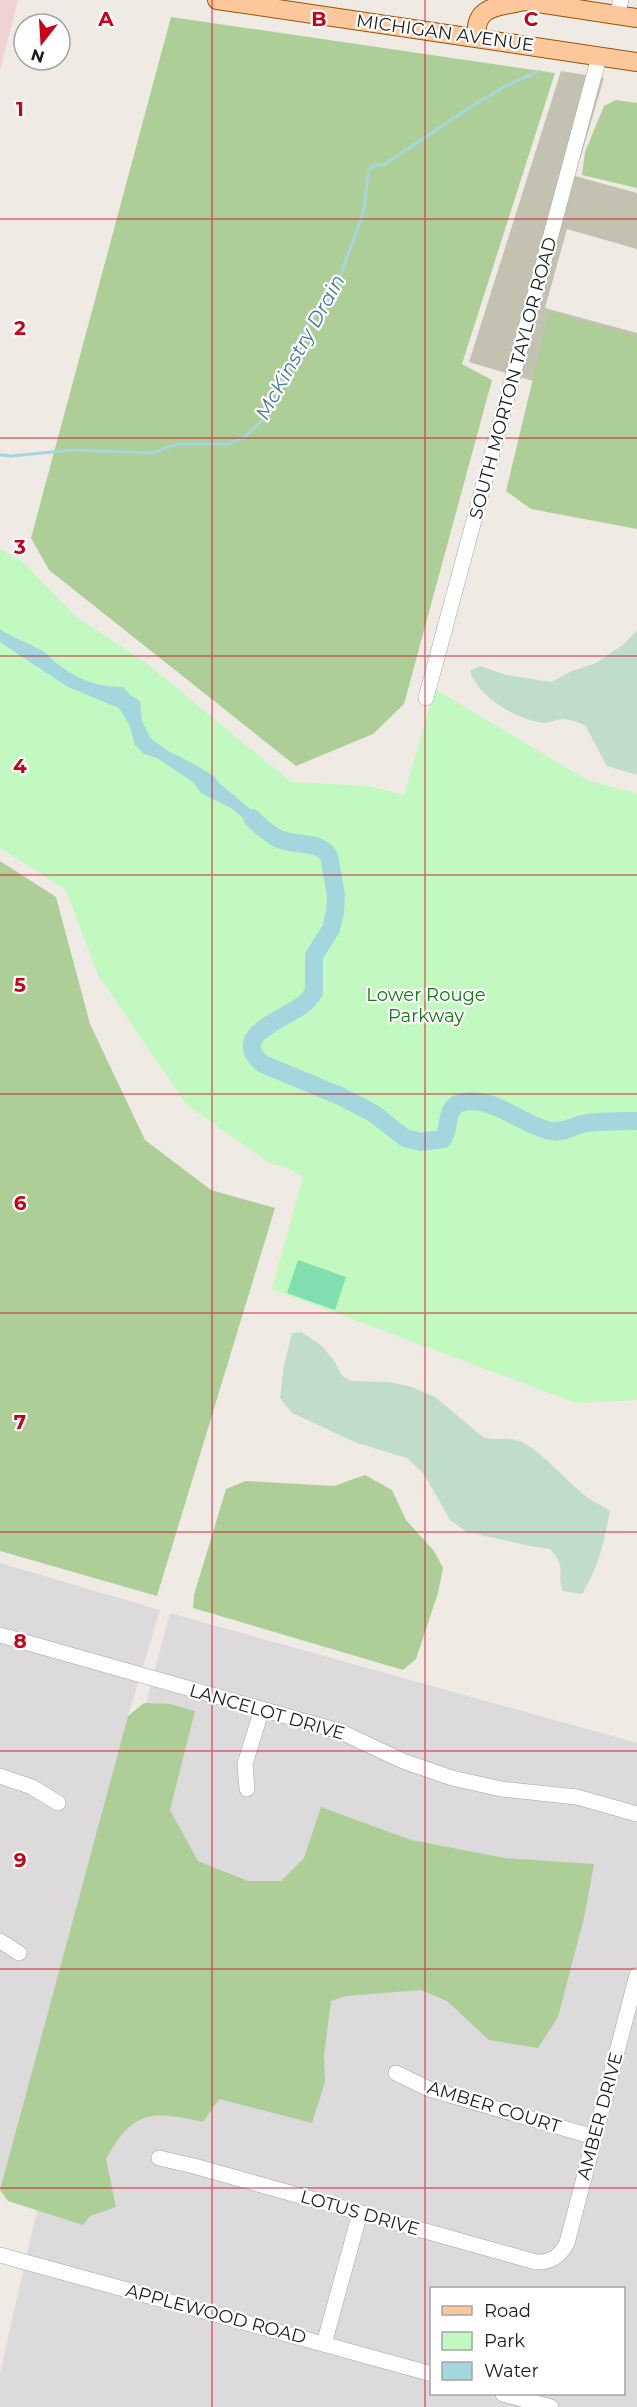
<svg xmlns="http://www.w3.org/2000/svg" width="637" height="2407" viewBox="0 0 637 2407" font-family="Montserrat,sans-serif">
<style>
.residential{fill:#dcdadb;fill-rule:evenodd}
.commercial{fill:#f0d2d4}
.construction{fill:#c3c1af}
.forest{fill:#aece98}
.wetland{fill:#c0ddcc}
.park{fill:#c1f9c0}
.pitch{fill:#81deb0}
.water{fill:#a3d6dd}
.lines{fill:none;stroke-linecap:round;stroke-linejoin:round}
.stream{stroke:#a3d6dd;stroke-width:3}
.river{stroke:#a3d6dd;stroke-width:18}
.minor-casing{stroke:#a4a4a4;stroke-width:16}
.major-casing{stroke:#975400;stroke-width:20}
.minor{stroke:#fff;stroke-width:15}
.major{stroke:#fcc79b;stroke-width:18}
.grid{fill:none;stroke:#cb0016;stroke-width:1.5;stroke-opacity:0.55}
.labels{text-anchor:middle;stroke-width:4.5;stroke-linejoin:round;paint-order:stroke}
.street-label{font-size:18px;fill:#1d1d1d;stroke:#fff}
.park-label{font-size:18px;fill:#0e7c0b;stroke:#fff}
.water-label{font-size:20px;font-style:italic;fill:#447a9d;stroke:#fff}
.grid-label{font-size:20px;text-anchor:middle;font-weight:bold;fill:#cb0016;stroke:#fff;stroke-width:4.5;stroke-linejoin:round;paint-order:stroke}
</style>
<rect width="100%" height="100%" fill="#efeae3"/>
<g class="residential">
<polygon points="0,1563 160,1610 128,1716 0,2191"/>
<path d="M170,1613L637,1743V2407H0V2373L40,2197L17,2190ZM432,2288H624V2394H432Z"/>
</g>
<polygon class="commercial" points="0,0 18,0 0,70"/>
<polygon class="construction" points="561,71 604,78 575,176 637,193 637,249 567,229 545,308 637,333 637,412 469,362"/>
<g class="forest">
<polygon points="171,17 555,73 462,364 492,380 404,704 373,734 296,766 49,570 31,538"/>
<polygon points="616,100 637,103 637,188 582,175 585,152 604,106"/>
<polygon points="549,312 637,337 637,529 531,509 506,491"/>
<polygon points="0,861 56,897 90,1024 145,1140 211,1190 275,1208 157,1596 0,1551"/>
<polygon points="365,1475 392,1490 406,1520 434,1551 443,1568 438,1593 416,1659 403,1670 193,1608 194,1595 226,1489 246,1481 334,1486"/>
<path d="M144,1703L170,1704L195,1711L170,1810L198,1861L248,1881H281L304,1858L321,1807L411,1840L505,1858L594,1864L584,1918L558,2017L538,2048L489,2040L447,2001L421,1990L346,1996L331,2001L324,2056L325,2082L312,2123L219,2099L203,2122C151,2111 134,2109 106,2159L116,2207L90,2216L83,2225L8,2201L0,2190L128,1716Z"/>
</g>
<g class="wetland">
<path d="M637,630V775L607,766L585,725C579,723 570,719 563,719C556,719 550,723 544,723C517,720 478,697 470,671L480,666L506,675L551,682L572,671L596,663L624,644Z"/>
<path d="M301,1332L322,1346L335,1362L342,1376L351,1381L389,1382L412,1387L435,1397L483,1437C497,1442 510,1435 524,1443C546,1456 562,1477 582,1493C590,1500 601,1505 610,1511C604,1543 599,1566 582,1594L563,1591C555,1572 569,1570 550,1549L530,1546L467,1532L450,1520L424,1474L407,1458L357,1443L292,1413L280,1398L284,1365L292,1333Z"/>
</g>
<polygon class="park" points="0,549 23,562 75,616 145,662 291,782 369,786 404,795 435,689 587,780 637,794 637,1400 576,1403 272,1289 303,1177 285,1167 271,1164 187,1105 98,975 66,890 0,848"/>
<polygon class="pitch" points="298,1260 346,1277 335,1310 287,1293"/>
<path class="water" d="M0,629C13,638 27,642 41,650C47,653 50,658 55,662C75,678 98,688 123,687L130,695L140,701L142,721L151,739L168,751L192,763L214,776L220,784L254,812L269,833L255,828L231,808L201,793L193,782L157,758L144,754L135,745L129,724L119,708L68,687L0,642Z"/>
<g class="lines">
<polyline class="stream" points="0,455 11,456 74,450 152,453 178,444 228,444 245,437 266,416 276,385 294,360 307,326 336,287 363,214 369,169 374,166 385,164 472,106 504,87 539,71"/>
<path class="river" d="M252,818C260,826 269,834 279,839C295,846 318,840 329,856L336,895L335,912L331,929L314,956V992C311,997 307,1002 301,1006C284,1019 228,1036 263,1064L340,1096L373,1113L405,1138L421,1142L443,1139C451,1128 444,1109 460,1103C491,1093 522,1126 551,1131C563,1133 571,1127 582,1124C595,1121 623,1121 637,1121"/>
<g class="minor-casing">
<g id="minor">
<polyline points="617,14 621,0"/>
<polyline points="426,698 599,57"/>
<polyline points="0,1635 339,1731 403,1761 452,1778 501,1789 577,1797 637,1814"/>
<polyline points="0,1776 32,1787 58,1803"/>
<polyline points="247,1789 245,1764 262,1709"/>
<polyline points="0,1941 19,1953"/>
<polyline points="396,2073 429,2089 594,2137"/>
<path d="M159,2158L194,2166L536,2262C551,2263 560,2256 567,2243L637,1975"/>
<polyline points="0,2255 432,2374"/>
<polyline points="324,2344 360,2213"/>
<polyline points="503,2394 551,2407"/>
</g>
</g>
<g class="major-casing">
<g id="major">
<polyline points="217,0 637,62"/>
<polyline points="518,0 637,18"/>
<path d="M477,38C473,5 499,7 524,1"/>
</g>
</g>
<use href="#minor" class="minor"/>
<use href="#major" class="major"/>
</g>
<path class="grid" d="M212,0V2407M425,0V2407M0,219H637M0,438H637M0,656H637M0,875H637M0,1094H637M0,1313H637M0,1532H637M0,1751H637M0,1969H637M0,2188H637"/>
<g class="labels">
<g class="street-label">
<text transform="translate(445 33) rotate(8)" y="6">MICHIGAN AVENUE</text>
<text transform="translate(513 378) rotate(-75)" y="6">SOUTH MORTON TAYLOR ROAD</text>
<text transform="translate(267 1712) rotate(16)" y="6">LANCELOT DRIVE</text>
<text transform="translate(494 2107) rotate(17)" y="6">AMBER COURT</text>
<text transform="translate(600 2116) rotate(-75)" y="6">AMBER DRIVE</text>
<text transform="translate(360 2213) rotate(16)" y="6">LOTUS DRIVE</text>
<text transform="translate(216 2314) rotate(15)" y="6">APPLEWOOD ROAD</text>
</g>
<g class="park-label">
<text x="426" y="1001">Lower Rouge<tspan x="426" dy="21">Parkway</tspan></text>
</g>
<g class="water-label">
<text transform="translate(300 347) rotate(-61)" y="7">McKinstry Drain</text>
</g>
</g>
<g class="grid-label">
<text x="106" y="26">A</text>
<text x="319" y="26">B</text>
<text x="531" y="26">C</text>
<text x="20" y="116">1</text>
<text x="20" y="335">2</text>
<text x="20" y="554">3</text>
<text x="20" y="773">4</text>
<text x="20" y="992">5</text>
<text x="20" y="1210">6</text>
<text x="20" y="1429">7</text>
<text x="20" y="1648">8</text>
<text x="20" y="1867">9</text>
</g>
<rect x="430" y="2287" width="195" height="108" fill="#ffffff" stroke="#a5a5a5" stroke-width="1.5"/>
<rect x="442" y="2306" width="30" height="9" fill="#fcc79b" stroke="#a5a5a5" stroke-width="1.5"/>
<text x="484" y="2317" font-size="18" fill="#1d1d1d">Road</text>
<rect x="442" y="2332" width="30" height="18" fill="#c1f9c0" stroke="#a5a5a5" stroke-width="1.5"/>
<text x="484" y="2347" font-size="18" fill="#1d1d1d">Park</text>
<rect x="442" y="2362" width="30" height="18" fill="#a3d6dd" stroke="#a5a5a5" stroke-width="1.5"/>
<text x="484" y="2377" font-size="18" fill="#1d1d1d">Water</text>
<g transform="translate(42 42) rotate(197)"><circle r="28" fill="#ffffff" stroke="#a5a5a5" stroke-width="1.5"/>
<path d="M0-4.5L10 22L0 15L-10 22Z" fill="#cb0016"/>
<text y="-9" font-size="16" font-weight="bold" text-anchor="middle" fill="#1d1d1d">N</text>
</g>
</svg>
